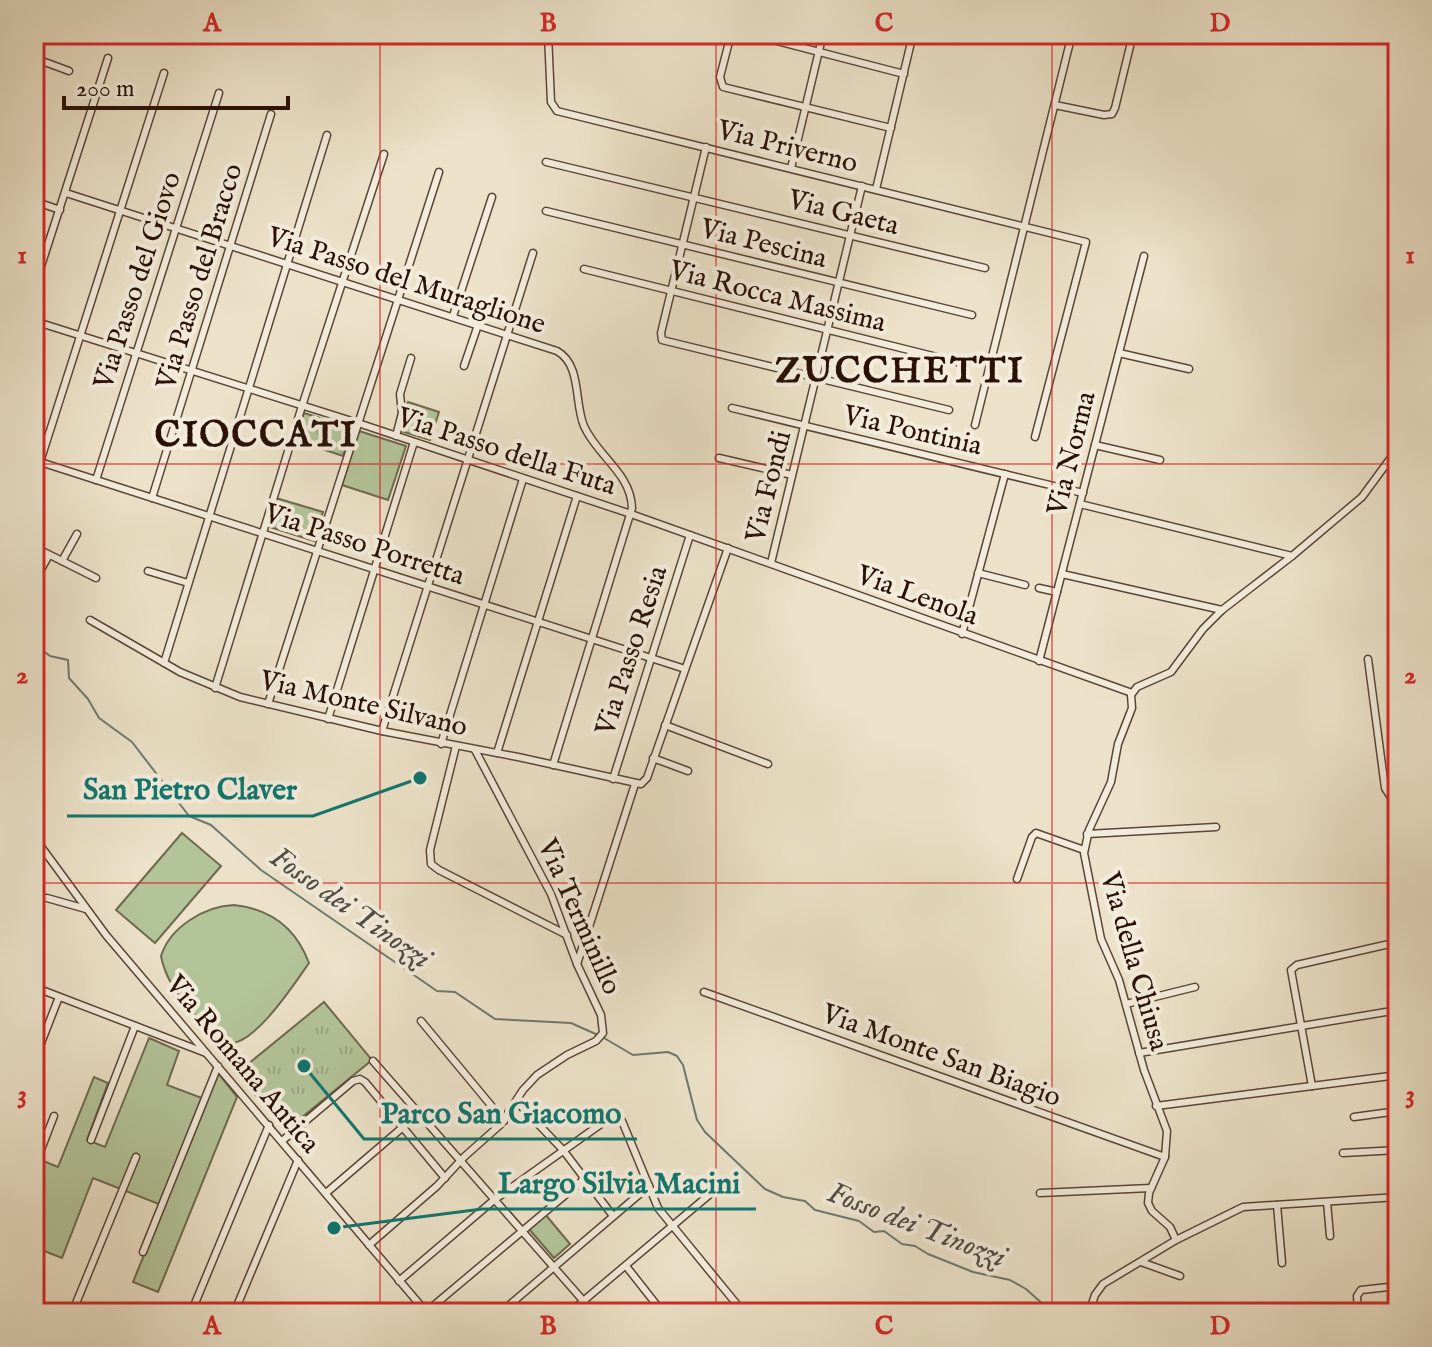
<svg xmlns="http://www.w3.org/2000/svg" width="1432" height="1347" viewBox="0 0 1432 1347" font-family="'IM FELL English',serif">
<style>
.green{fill:#b3c49a;stroke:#6e6a50;stroke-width:2}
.park{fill:url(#park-tufts);stroke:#6e6a50;stroke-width:2}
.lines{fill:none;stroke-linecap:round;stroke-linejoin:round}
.stream{stroke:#6c7870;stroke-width:2}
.street-casing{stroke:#5a4536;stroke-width:9}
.street{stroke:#f3ecdc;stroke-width:6}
.grid{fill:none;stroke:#d62828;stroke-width:2;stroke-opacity:0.55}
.labels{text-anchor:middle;stroke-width:8;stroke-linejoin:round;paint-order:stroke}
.street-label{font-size:28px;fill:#291105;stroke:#f3ecdc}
.water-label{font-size:30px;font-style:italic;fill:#504d43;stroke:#f3ecdc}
.district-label{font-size:36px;font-weight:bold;letter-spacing:2px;fill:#291105;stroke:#f3ecdc}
.leader{fill:none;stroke:#0f766e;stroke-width:3}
.callout-dot{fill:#0f766e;stroke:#f3ecdc;stroke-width:3}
.callout-label{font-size:30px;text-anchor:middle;font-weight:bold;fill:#0f766e;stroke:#f3ecdc;stroke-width:8;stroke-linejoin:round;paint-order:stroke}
.neatline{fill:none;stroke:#d62828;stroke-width:3}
.grid-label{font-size:26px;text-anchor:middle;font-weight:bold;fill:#d62828}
</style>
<defs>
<pattern id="park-tufts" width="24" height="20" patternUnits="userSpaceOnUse" patternTransform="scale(2)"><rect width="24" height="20" fill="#b3c49a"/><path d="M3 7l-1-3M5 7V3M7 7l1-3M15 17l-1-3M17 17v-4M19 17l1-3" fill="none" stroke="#9aa783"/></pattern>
</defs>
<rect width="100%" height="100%" fill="#ece2c9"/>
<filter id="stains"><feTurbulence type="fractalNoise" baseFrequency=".0025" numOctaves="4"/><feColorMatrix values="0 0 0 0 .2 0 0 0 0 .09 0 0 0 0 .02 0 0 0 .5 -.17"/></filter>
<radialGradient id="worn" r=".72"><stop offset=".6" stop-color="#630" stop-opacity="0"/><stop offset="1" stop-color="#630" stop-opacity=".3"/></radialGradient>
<g class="green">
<polygon points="408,402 439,412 430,440 398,430"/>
<polygon points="359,431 406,446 388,500 342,485"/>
<polygon points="276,498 323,512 314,541 267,526"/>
<polygon points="182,833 221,866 155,943 116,910"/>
<path d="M234,905C272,909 296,928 309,963C295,983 253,1048 227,1043C215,1041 203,1023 195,1015C180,999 165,978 161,956C170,927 205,906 234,905Z"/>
<polygon points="149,1038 179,1051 167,1085 207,1100 218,1073 237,1097 158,1292 133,1282 164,1206 93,1178 62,1258 34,1247 34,1178 41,1160 58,1167 94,1077 108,1083 87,1140 105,1147"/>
<polygon points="545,1214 570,1244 554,1258 529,1229"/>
</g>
<g class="park">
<polygon points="304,413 352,428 343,456 295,440"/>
<polygon points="324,1002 372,1060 285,1131 237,1073"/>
</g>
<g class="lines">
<g class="stream">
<polyline points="34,644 50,656 68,660 69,678 88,699 99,718 132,742 189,816 211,825 261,870 437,991 455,992 495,1019 571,1023 598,1035"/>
<polyline points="604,1038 633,1055 668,1052 677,1056 683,1065 697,1120 705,1132 765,1189 783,1197 805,1201 815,1210 859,1221 874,1232 884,1231 902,1244 915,1246 928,1254 973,1272 1010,1280 1026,1289 1053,1313"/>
</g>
<g class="street-casing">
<g id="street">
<polyline points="548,34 551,102 557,111 1086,242 1035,437"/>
<polyline points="731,34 720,77 723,87 891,128"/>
<polyline points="750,34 904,74"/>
<polyline points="34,58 69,71"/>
<polyline points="1055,105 1104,115 1112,114 1115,108 1133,34"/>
<polyline points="706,147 661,333 662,340 949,410"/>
<polyline points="546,162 985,268"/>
<polyline points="791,168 823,34"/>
<polyline points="876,189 913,34"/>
<path d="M66,193L557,351C582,365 574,403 584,426C597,456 631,473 632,508L553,765"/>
<polyline points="34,201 60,210"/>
<polyline points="546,211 972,315"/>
<polyline points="584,269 961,363"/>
<polyline points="34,288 108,58"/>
<polyline points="453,316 492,197"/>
<polyline points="34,321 358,423 631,514 1132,693"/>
<polyline points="1119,353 1189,369"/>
<polyline points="464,366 478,325"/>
<polyline points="732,408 1083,493"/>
<polyline points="975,425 1072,34"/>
<polyline points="396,436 402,413 400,394 411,358"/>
<polyline points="1095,445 1160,460"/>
<polyline points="719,458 792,475"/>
<polyline points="34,460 682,668"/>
<polyline points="40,462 164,73"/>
<polyline points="96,480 219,93"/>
<polyline points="152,498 271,114"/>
<polyline points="1080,504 1292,556"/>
<polyline points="34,547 96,578"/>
<polyline points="62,561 77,534"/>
<polyline points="771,563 862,186"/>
<polyline points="148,571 188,583"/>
<polyline points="978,573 1025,585"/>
<polyline points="1062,574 1222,610"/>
<polyline points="34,582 49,555"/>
<polyline points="1039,588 1057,592"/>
<polyline points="90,620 180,672 240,697 382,731 518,757 641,784 647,778 728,548"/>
<polyline points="962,634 1005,474"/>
<polyline points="1368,659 1385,788 1390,796 1398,797"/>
<polyline points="1039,661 1144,256"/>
<polyline points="164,663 327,135"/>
<polyline points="215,688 302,406 384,154"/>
<polyline points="268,704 439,172"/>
<polyline points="328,719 414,442"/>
<polyline points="665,725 768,764"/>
<polyline points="382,731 533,253"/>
<polyline points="441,744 523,479"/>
<polyline points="456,746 430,850 431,864 439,870 567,935"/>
<polyline points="497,753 577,496"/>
<polyline points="653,758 688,771"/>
<polyline points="613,779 690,535"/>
<polyline points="1087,834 1216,827"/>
<polyline points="34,837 106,935 427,1313"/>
<polyline points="1017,879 1032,837 1036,833 1084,850"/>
<polyline points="47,898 86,909"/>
<polyline points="577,964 635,784"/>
<polyline points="34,987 206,1053"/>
<polyline points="704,992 1165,1157"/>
<polyline points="1126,1004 1195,987"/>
<polyline points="421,1021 504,1121"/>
<polyline points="1139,1053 1398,1010"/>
<polyline points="34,1061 59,997"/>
<polyline points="373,1061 594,1313"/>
<polyline points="1312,1086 1291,970 1297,965 1398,942"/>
<polyline points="517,1102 563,1150 613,1216"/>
<polyline points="1156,1106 1398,1075"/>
<polyline points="1354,1117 1398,1111"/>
<polyline points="91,1140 135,1026"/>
<polyline points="282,1141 353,1081 360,1079 365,1082 445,1178"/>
<polyline points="1343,1153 1398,1150"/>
<polyline points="34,1168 54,1116"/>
<polyline points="326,1193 403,1127"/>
<polyline points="1040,1193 1151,1188"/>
<polyline points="1327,1202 1330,1236"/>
<polyline points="1277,1205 1282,1263"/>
<polyline points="1176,1240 1243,1207 1398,1197"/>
<polyline points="369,1245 437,1186 464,1157 500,1125 523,1090 537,1075 567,1055 596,1041 603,1033 601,1015 577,964 551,894 475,750"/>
<polyline points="143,1252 218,1066"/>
<polyline points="1141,1262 1180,1276"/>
<polyline points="626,1266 663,1313"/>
<polyline points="399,1281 494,1200 608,1119 616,1116 622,1121 658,1208 744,1313"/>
<polyline points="426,1312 583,1180"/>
<polyline points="72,1313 136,1157"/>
<polyline points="191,1313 269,1125"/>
<polyline points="234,1313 298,1160"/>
<polyline points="500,1313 649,1186"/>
<polyline points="569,1313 709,1195"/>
<polyline points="1089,1313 1095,1295 1103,1284 1176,1240 1170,1227 1152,1211 1148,1203 1149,1193 1165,1157 1167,1131 1144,1070 1119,980 1101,939 1084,853 1089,830 1111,782 1118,744 1132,708 1131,695 1137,687 1171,672 1203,629 1222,610 1292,556 1362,497 1398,448"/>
<polyline points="1358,1313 1357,1296 1361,1290 1398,1286"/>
</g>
</g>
<use href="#street" class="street"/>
</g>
<path class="grid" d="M380,34V1313M716,34V1313M1052,34V1313M34,464H1398M34,883H1398"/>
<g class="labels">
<g class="street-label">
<text transform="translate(788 145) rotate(14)" y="10">Via Priverno</text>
<text transform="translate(844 211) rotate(14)" y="10">Via Gaeta</text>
<text transform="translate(764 242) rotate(14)" y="10">Via Pescina</text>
<text transform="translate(198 276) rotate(-73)" y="10">Via Passo del Bracco</text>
<text transform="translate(407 279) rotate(18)" y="10">Via Passo del Muraglione</text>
<text transform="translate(136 280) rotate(-72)" y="10">Via Passo del Giovo</text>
<text transform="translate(778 295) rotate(14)" y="10">Via Rocca Massima</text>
<text transform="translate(913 429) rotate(13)" y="10">Via Pontinia</text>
<text transform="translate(507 450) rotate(18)" y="10">Via Passo della Futa</text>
<text transform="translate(1070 453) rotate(-76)" y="10">Via Norma</text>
<text transform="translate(767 486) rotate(-76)" y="10">Via Fondi</text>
<text transform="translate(365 543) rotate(18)" y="10">Via Passo Porretta</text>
<text transform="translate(918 594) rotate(20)" y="10">Via Lenola</text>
<text transform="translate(630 650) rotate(-72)" y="10">Via Passo Resia</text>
<text transform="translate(364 702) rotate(13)" y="10">Via Monte Silvano</text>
<text transform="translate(581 916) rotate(66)" y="10">Via Terminillo</text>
<text transform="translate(1136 961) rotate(74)" y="10">Via della Chiusa</text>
<text transform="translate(942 1054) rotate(20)" y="10">Via Monte San Biagio</text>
<text transform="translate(244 1063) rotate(50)" y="10">Via Romana Antica</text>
</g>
<g class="water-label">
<text transform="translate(351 907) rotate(35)" y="10">Fosso dei Tinozzi</text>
<text transform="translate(917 1224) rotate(21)" y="10">Fosso dei Tinozzi</text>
</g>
<g class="district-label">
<text x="900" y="382">ZUCCHETTI</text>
<text x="256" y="446">CIOCCATI</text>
</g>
</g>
<path class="leader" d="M420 778L313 816H67M304 1066L364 1139H637M334 1228L482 1209H756"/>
<g class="callout-dot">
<circle cx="420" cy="778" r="8"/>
<circle cx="304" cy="1066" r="8"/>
<circle cx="334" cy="1228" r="8"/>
</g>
<g class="callout-label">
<text x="190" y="799">San Pietro Claver</text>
<text x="501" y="1123">Parco San Giacomo</text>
<text x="619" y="1193">Largo Silvia Macini</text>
</g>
<rect width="1432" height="1347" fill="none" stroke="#ece2c9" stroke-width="88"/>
<path d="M64 96v12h224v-12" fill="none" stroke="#291105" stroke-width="4"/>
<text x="76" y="96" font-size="24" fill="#291105" stroke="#f3ecdc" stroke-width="6" paint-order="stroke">200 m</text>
<rect x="44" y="44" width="1344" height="1259" class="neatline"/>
<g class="grid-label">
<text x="212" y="31">A</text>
<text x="548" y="31">B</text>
<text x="884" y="31">C</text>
<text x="1220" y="31">D</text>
<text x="22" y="263">1</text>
<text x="1410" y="263">1</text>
<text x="22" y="683">2</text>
<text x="1410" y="683">2</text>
<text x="22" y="1102">3</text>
<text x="1410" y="1102">3</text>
<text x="212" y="1334">A</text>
<text x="548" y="1334">B</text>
<text x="884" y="1334">C</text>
<text x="1220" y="1334">D</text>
</g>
<rect width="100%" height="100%" filter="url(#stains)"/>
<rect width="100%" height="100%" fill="url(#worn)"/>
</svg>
